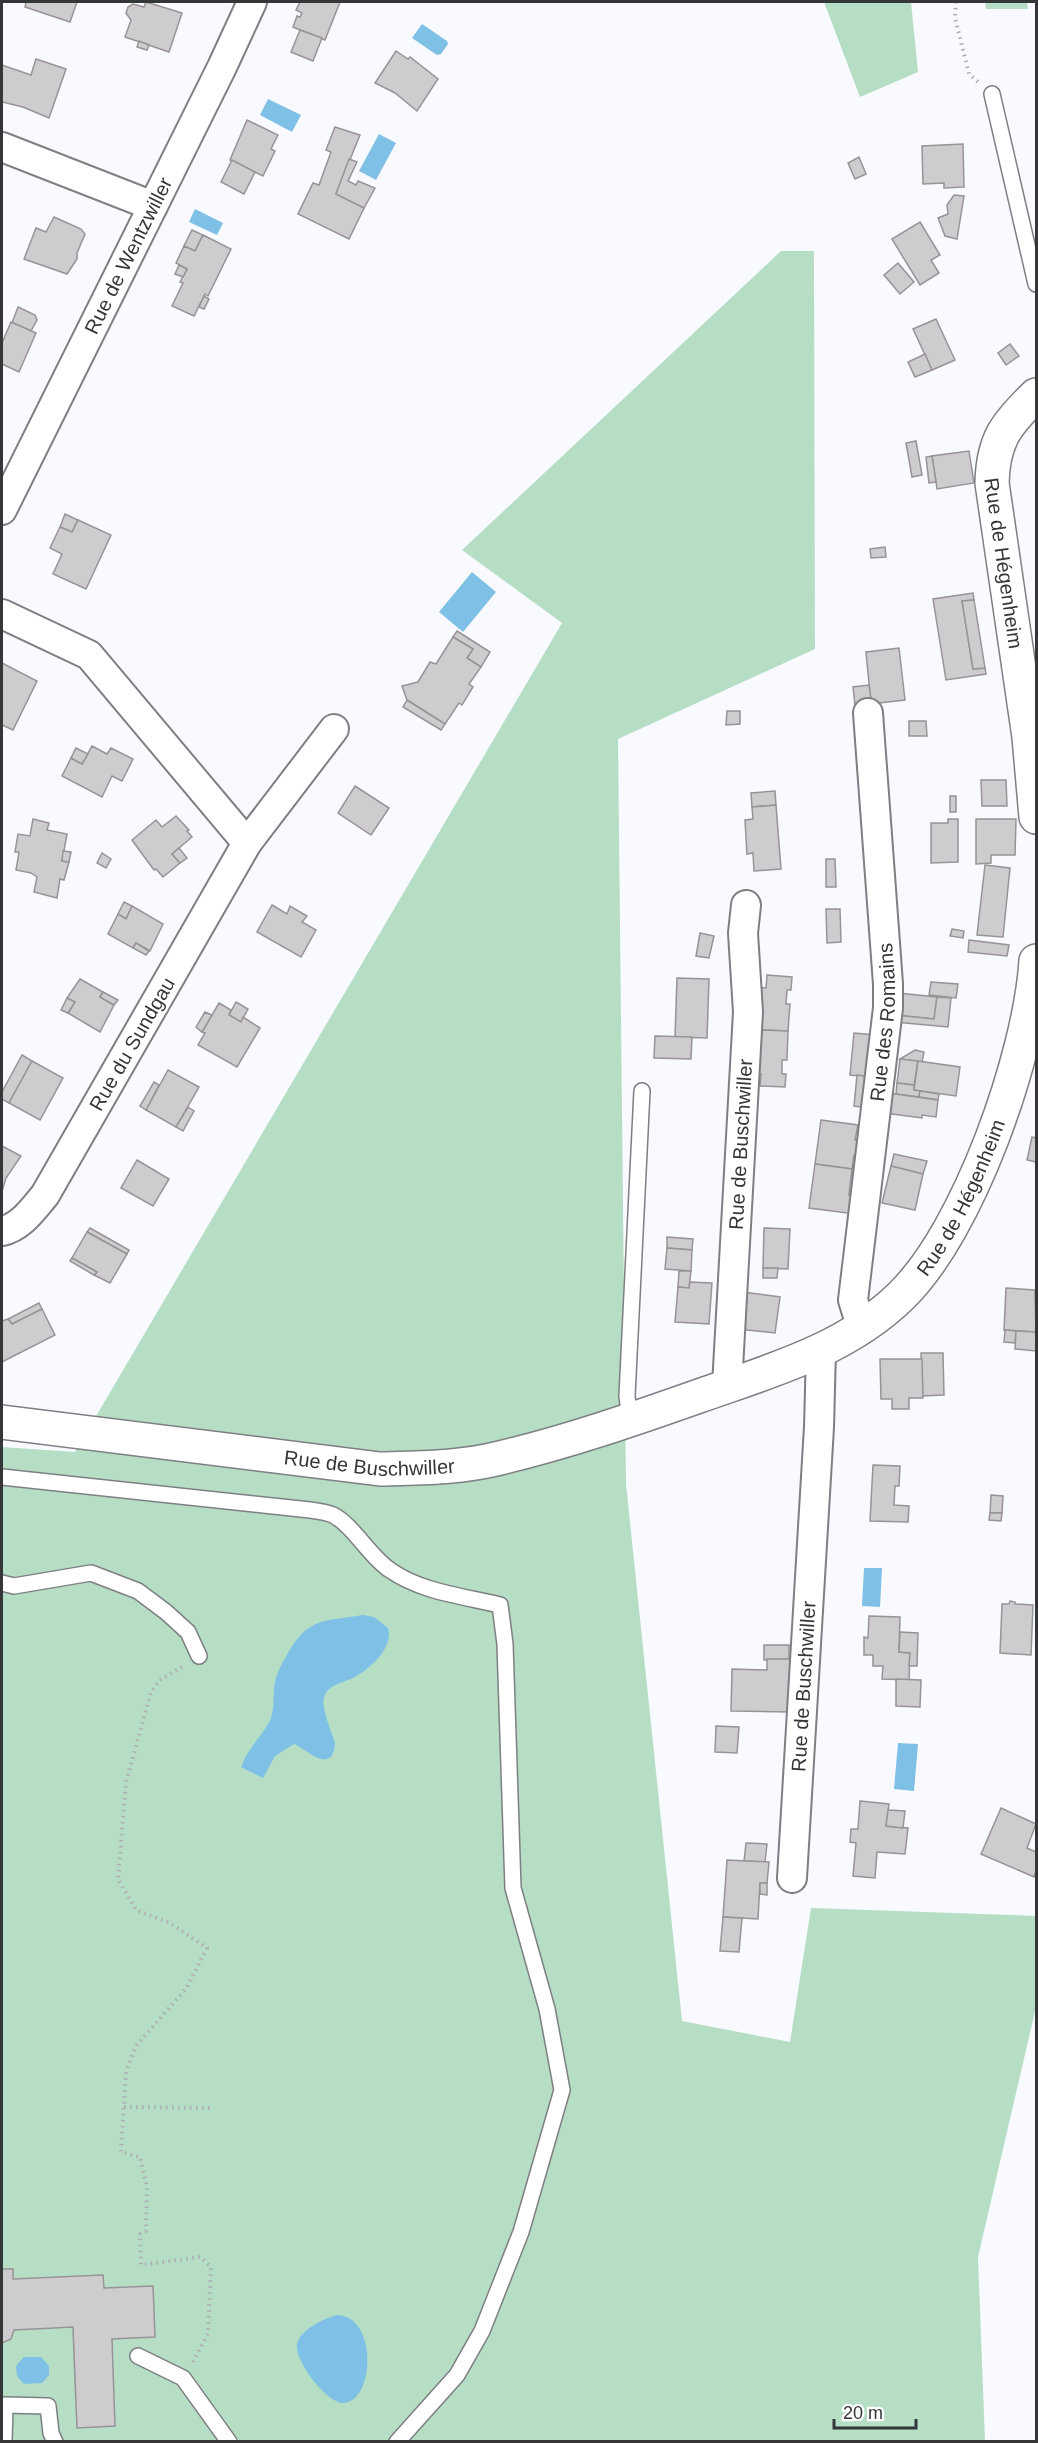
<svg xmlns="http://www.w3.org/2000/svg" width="1038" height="2443" viewBox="0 0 1038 2443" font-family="Helvetica,sans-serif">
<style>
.green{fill:#b5dec5}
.water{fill:#7fc0e6}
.building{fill:#cfcccf;stroke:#979397;stroke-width:1.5}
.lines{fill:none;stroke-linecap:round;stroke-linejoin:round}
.lane-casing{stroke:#7e7f83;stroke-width:18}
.street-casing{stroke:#7e7f83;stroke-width:32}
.secondary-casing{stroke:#7e7f83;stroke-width:36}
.path{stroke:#adaeb2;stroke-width:4;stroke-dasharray:1.5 4.5;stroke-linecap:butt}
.lane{stroke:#fff;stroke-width:15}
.street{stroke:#fff;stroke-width:28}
.secondary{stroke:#fff;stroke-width:33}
.labels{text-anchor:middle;stroke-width:5;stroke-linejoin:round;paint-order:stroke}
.street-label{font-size:20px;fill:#353638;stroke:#fff}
</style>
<rect width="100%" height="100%" fill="#f8faff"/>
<g class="green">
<polygon points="824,2 911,2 918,72 860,97"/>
<polygon points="985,2 1027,2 1028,9 986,9"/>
<polygon points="781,251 814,251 815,649 618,739 626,1484 682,2021 790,2042 811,1908 1036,1916 1036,2007 978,2257 985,2441 2,2441 2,1447 75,1452 562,623 462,550"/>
</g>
<g class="water">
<polygon points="422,24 447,41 448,44 441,54 437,55 412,38"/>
<polygon points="268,99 301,115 292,132 260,115"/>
<polygon points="379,134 396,143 376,180 359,171"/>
<polygon points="195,209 223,223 217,235 189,222"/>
<polygon points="472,572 496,592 463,632 439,612"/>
<polygon points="864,1568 882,1568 880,1607 862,1606"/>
<path d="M363,1615L374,1617L388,1628C394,1648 369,1670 353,1678C342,1683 327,1685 324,1698C321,1708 332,1733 335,1743C333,1777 305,1748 294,1744L275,1756L263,1778L241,1767C247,1750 259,1739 268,1724C276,1712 272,1696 275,1682C277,1672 283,1662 288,1653C308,1617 326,1621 363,1615Z"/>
<polygon points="898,1743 918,1744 914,1791 894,1789"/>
<path d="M337,2315C378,2316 375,2402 343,2403C326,2403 294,2360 297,2344C301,2329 323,2319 337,2315Z"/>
<polygon points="24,2357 41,2357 49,2366 49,2375 42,2383 24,2384 17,2376 16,2366"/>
</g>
<g class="building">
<polygon points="26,2 77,2 70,22 25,7"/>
<polygon points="146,2 182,13 169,52 125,37 131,20 126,13 128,7 133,4 144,7"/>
<polygon points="300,2 340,2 325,40 293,27 297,16 300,17 302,13 296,10"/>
<polygon points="300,30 322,38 313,61 291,52"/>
<polygon points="139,41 149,45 147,50 137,47"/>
<polygon points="396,51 408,59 410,57 438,79 417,111 395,93 375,83"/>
<polygon points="36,59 66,69 49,118 23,107 2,102 2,65 31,75"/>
<polygon points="247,120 278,135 271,149 275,151 263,176 230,160"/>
<polygon points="335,127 360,135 336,194 364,208 349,239 298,214 313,183 319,185 331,152 326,150"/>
<polygon points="963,144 964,187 944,188 944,183 923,184 922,146"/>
<polygon points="859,157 866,174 855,179 848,163"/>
<polygon points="349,159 357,162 348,181 356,185 358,181 375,188 364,208 336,194"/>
<polygon points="232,160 255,172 244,194 221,182"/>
<polygon points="954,195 964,196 957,239 945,236 938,218 948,214 947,205"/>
<polygon points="54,217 81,229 85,234 77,253 77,259 67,274 24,259 36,228 46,232"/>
<polygon points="920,222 940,255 931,260 939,273 920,285 892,239"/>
<polygon points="192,230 203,235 195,251 184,246"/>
<polygon points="203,235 231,249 208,296 205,294 194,316 172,306 183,283 180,282 187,269 176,263 184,246 195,251"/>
<polygon points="898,263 914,282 900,294 884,275"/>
<polygon points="179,265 187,269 183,277 175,274"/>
<polygon points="204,296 209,299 204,309 199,307"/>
<polygon points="18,307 35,315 37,320 31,331 12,323"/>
<polygon points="936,319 955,360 932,370 913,329"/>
<polygon points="11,322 36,333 19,372 2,364 2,343"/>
<polygon points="1010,344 1019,356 1006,365 998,353"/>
<polygon points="925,354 932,370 915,377 908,362"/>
<polygon points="916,441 922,475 912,477 906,443"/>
<polygon points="969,451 974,483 937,489 932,456"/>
<polygon points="932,456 936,482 929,483 926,457"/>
<polygon points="65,514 78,520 72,532 60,527"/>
<polygon points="78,520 111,535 86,589 53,574 62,554 50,548 60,527 72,532"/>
<polygon points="885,547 886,557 871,558 870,549"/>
<polygon points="973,593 974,600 962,601 973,669 985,668 986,674 946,680 933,599"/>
<polygon points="974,600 985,668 973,669 962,601"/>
<polygon points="457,631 490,652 481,667 467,658 473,649 453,637"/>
<polygon points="453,637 473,649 467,658 481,667 469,684 473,687 462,705 459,703 445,724 407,700 402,686 418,682 430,662 436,664"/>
<polygon points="899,648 905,700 871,704 866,652"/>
<polygon points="2,663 37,681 13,730 2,725"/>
<polygon points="869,685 871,699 865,700 865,704 855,705 853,687"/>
<polygon points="407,700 445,724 441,730 403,707"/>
<polygon points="727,711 740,711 740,724 726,725"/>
<polygon points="909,721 926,721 927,736 909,736"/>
<polygon points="92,746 107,754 111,748 133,759 122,781 112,776 102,797 62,776 71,758 82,764"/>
<polygon points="76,748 88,754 82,764 71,758"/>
<polygon points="981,780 1006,780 1007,806 982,806"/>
<polygon points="355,786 389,808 371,835 338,813"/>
<polygon points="775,791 776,805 752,807 751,793"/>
<rect x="950" y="796" width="6" height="16"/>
<polygon points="776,805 781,869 754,871 753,853 747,854 745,820 753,819 752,807"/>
<polygon points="176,816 189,830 187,831 192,837 172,854 180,863 163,877 156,869 154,870 132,840 156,820 162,827"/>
<polygon points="33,819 49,823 47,830 67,834 62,861 69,862 64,880 60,879 57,898 34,892 37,877 31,873 16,870 19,852 15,852 18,834 30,836"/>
<polygon points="948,819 958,819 958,862 931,863 931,823 948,823"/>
<polygon points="976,819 1016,819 1015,855 991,855 991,863 976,864"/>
<polygon points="179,848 187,858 180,863 172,854"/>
<polygon points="63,851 71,852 69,862 62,861"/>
<polygon points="102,853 111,859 106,868 97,863"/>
<polygon points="826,859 835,859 836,887 826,887"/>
<polygon points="985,865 1010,868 1003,937 977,935"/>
<polygon points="124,902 132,906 126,919 118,914"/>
<polygon points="272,905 287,914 290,906 307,916 302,922 316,930 301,957 257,932"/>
<polygon points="132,906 163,924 150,951 136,943 133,948 108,934 118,914 126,919"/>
<polygon points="826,909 840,909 841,942 827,943"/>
<polygon points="952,929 964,931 963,938 950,936"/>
<polygon points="700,933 714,936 709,958 696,956"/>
<polygon points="969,940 1009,945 1007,956 968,952"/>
<polygon points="136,943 149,951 146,955 133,948"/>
<polygon points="767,975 792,977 791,990 787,990 786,1004 790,1004 788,1031 762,1030 762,1017 756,1017 758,987 766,988"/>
<polygon points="677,978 709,979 707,1038 675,1037"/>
<polygon points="80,979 103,992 100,997 114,1005 100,1032 68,1013 75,1002 67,998"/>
<polygon points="931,982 958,984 956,998 929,995"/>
<polygon points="103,992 118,1000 114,1005 100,997"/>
<polygon points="898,993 937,997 934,1019 896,1015"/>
<polygon points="937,997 951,998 948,1027 895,1022 896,1015 934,1019"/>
<polygon points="67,998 75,1002 68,1013 61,1010"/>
<polygon points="236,1002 248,1009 241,1022 229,1015"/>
<polygon points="219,1003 231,1010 229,1015 241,1022 243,1017 260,1028 237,1067 198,1045 205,1033 202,1032"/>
<polygon points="205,1012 212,1015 202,1032 196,1027"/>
<polygon points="762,1030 788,1031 787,1060 782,1060 782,1074 786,1074 785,1087 760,1086 761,1074 752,1073 754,1043 761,1044"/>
<polygon points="854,1033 876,1035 871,1077 850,1075"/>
<polygon points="655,1036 692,1037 691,1059 654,1058"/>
<polygon points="915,1050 924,1052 922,1062 900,1059"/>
<polygon points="22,1055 32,1061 9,1103 2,1099 2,1092"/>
<polygon points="900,1059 918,1061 914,1085 897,1083"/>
<polygon points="32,1061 63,1078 40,1120 9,1103"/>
<polygon points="918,1061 960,1067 956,1096 914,1090"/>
<polygon points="168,1070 199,1087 176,1127 146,1110"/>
<polygon points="857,1075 871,1077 868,1108 854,1106"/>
<polygon points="154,1082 159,1085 146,1110 140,1106"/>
<polygon points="897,1083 914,1085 914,1090 920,1091 919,1097 896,1094"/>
<polygon points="920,1091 939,1094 938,1100 919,1097"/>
<polygon points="888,1093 938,1100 936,1117 922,1115 922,1118 885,1113"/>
<polygon points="188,1107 194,1111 183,1131 176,1127"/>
<polygon points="821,1120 858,1125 855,1140 863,1142 861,1156 854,1155 852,1169 815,1164"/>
<polygon points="1032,1137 1036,1138 1036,1162 1027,1160"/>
<polygon points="2,1146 21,1156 6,1178 2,1191"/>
<polygon points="894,1154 927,1161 923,1174 891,1166"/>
<polygon points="137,1160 169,1179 153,1206 121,1188"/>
<polygon points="815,1164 852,1169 849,1195 858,1196 855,1214 809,1208"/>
<polygon points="891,1166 923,1174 915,1210 882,1203"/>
<polygon points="90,1228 129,1250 127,1254 87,1232"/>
<polygon points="764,1228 790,1229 788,1269 763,1268"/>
<polygon points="87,1232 127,1254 110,1283 94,1275 97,1272 72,1258"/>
<polygon points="667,1237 693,1239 692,1250 667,1248"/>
<polygon points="667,1248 692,1250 691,1271 665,1269"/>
<polygon points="72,1258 97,1272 94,1275 70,1261"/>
<polygon points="763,1268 778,1268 777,1278 763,1278"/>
<polygon points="679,1271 691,1271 689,1288 678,1287"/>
<polygon points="690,1282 712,1283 709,1324 675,1322 678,1287 689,1288"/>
<polygon points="1006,1288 1035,1290 1036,1332 1004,1330"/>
<polygon points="743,1292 780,1297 775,1333 738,1329"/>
<polygon points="39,1303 42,1309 12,1324 8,1319"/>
<polygon points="42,1309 55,1335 2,1362 2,1321 8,1319 12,1324"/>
<polygon points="1005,1330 1016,1331 1015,1343 1004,1342"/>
<polygon points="1016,1331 1036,1332 1036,1351 1015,1349"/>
<polygon points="921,1353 943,1353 944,1395 922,1396"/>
<polygon points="880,1359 922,1359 923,1398 909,1398 909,1409 892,1409 892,1399 881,1399"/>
<polygon points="873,1465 900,1466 899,1486 895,1486 894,1505 909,1506 908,1522 870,1521"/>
<polygon points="991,1495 1003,1496 1002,1513 990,1513"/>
<polygon points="990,1513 1002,1513 1001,1521 989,1520"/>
<polygon points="1010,1601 1015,1602 1015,1604 1033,1605 1031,1655 1000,1653 1002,1604 1009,1604"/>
<polygon points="869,1616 900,1617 899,1652 910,1653 909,1680 882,1679 883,1666 873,1666 873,1655 864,1655 864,1637 868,1638"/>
<polygon points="900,1632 918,1633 917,1666 909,1666 910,1653 899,1652"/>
<polygon points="764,1645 789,1645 789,1659 764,1660"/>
<polygon points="767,1659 790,1659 789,1712 731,1711 732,1669 767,1670"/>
<polygon points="896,1679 921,1680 920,1707 896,1706"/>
<polygon points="716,1726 739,1727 737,1753 715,1752"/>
<polygon points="860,1801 889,1804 886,1826 908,1828 905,1854 877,1852 875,1878 853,1876 856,1843 850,1842 851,1829 858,1829"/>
<polygon points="1001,1808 1036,1824 1027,1848 1036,1852 1036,1871 1034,1877 981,1854"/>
<polygon points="888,1810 905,1811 903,1828 886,1826"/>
<polygon points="746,1843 767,1844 765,1862 744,1861"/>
<polygon points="727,1860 769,1862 767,1883 760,1883 758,1919 723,1917"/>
<polygon points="760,1883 767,1883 767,1895 760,1894"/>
<polygon points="723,1917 742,1918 739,1952 720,1951"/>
<polygon points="2,2269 13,2269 13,2279 103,2275 104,2288 153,2286 155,2337 112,2339 115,2426 77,2428 73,2327 14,2330 11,2339 2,2343"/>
</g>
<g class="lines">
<g class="lane-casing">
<g id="lane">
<polyline points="992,94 1036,284"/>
<polyline points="630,1420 627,1396 642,1091"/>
<path d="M2,1477L310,1510C318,1511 326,1512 333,1515C354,1526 369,1556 390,1570C421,1592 463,1596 500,1605L505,1644L513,1888L547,2009L562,2090L521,2232L482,2331L457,2375L397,2442"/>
<polyline points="2,1583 14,1586 91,1573 138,1591 166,1612 188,1632 199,1656"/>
<polyline points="138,2356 183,2378 229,2442"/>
<polyline points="4,2442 5,2405 48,2406 51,2433 55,2442"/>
</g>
</g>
<g class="street-casing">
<g id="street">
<polyline points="2,147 153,206"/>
<path id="s1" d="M2,510L222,67L252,2"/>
<path d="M2,614L89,655L247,843L45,1195C33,1209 21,1227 2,1231"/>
<polyline points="247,843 334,729"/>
<path id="s2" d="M862,1329L853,1300L888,1008V984L868,713"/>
<path id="s3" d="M727,1386L748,1012L743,933L746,905"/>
<path id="s4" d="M792,1878L819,1427L821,1350"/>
</g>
</g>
<g class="secondary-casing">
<g id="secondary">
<path id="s5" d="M1036,395C1006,424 993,440 992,483L1029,737L1036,817"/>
<path id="s6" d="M2,1422L380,1469C419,1468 461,1468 500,1458C567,1442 634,1419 699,1396C770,1371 846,1350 901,1296C969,1230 1030,1055 1036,961"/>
</g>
</g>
<g class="path">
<polyline points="956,2 955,18 969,74 978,82"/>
<polyline points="182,1667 160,1680 151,1692 126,1782 118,1879 136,1910 170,1923 207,1948 186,1989 136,2046 126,2072 121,2152 140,2157 147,2187 146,2231 140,2234 141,2265 200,2257 211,2267 208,2334 193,2362"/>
<polyline points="124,2107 210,2108"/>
</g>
<use href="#lane" class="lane"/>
<use href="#street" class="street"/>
<use href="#secondary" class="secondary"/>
</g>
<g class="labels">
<g class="street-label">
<text dy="7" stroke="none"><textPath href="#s1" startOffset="284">Rue de Wentzwiller</textPath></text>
<text dy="7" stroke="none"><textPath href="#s5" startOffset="183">Rue de Hégenheim</textPath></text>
<text dy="7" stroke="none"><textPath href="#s2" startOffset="310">Rue des Romains</textPath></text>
<text transform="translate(132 1044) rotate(-60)" y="7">Rue du Sundgau</text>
<text dy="7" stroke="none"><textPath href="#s3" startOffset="242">Rue de Buschwiller</textPath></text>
<text dy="7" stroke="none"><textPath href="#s6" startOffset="1054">Rue de Hégenheim</textPath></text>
<text dy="7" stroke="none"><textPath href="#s6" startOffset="370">Rue de Buschwiller</textPath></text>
<text dy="7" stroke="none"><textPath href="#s4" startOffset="192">Rue de Buschwiller</textPath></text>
</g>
</g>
<rect width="1038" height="2443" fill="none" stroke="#353638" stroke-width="6"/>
<path d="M834 2419v9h82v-9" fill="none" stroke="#353638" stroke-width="3"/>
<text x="843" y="2419" font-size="18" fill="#353638" stroke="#ffffff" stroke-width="4.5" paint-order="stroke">20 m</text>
</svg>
